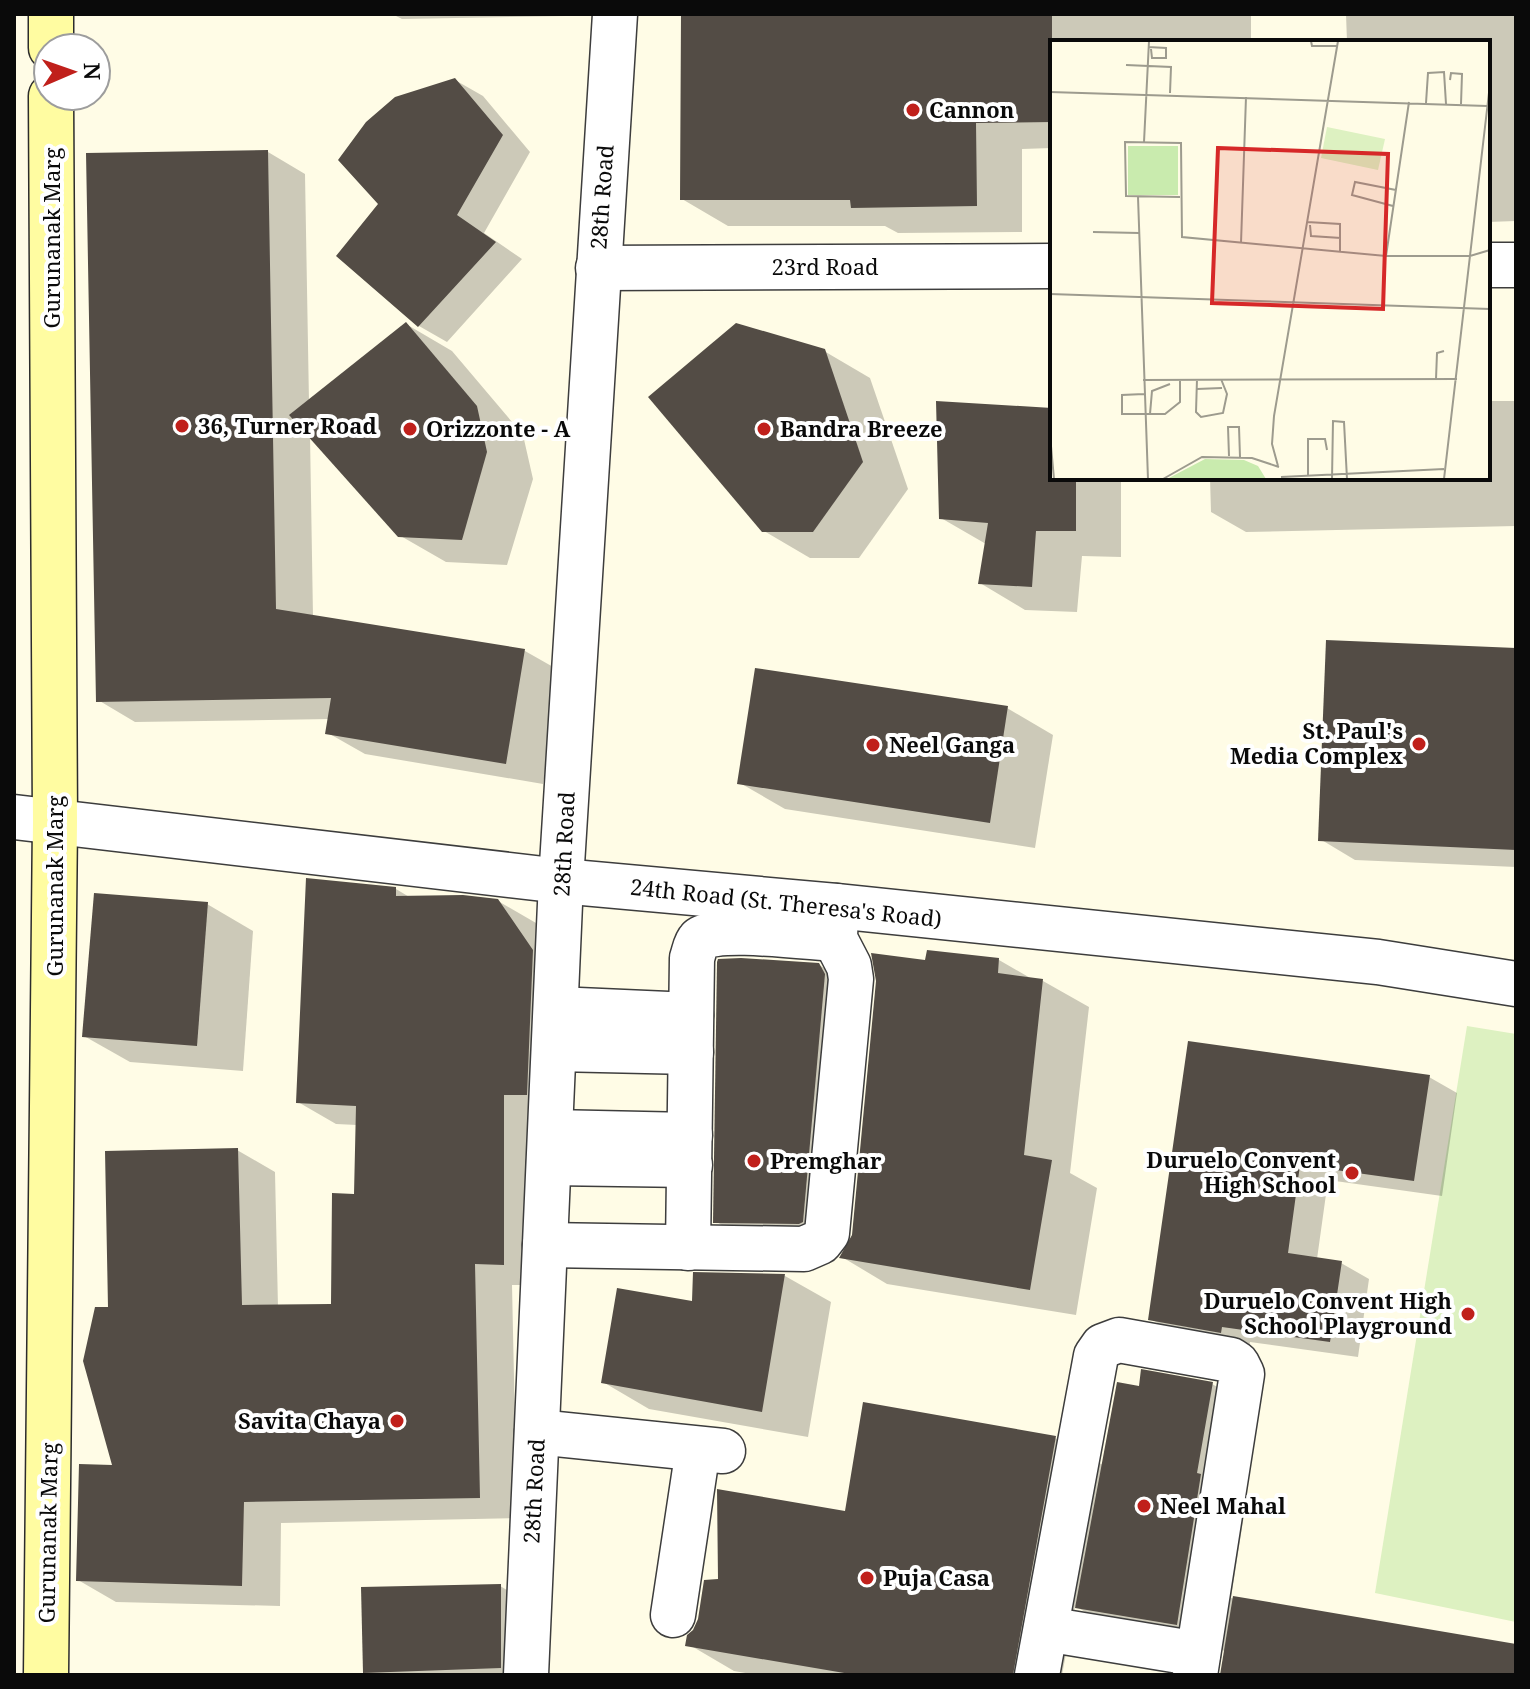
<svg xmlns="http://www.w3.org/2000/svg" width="1530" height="1689" viewBox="0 0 1530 1689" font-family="'Noto Serif',serif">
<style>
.pitch{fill:#ddf1c1}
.shadow{fill:#0003}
.building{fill:#534c45}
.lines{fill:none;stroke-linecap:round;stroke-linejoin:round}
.minor-casing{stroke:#3d3d3d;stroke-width:47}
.secondary-casing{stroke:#2c2c2c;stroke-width:47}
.minor{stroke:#fff;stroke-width:44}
.secondary{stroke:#fffca1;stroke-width:44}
.poi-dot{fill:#c0201b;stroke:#fff;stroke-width:3}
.labels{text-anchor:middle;stroke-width:8;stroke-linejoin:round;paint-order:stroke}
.poi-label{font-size:22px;font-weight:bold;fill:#0a0a0a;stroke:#fff;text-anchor:start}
.street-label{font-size:22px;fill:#0a0a0a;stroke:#fff}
.inset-road{fill:none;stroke:#9d9b8e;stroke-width:2}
.view{fill:#d62828;fill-opacity:0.15;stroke:#d62828;stroke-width:4}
.inset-edge{fill:none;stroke:#0a0a0a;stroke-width:4}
</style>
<rect width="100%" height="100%" fill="#fffce6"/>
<polygon class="pitch" points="1467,1026 1516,1034 1516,1622 1375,1593"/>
<g class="shadow">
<polygon points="392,14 624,14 624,15 402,19"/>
<polygon points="683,14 1248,14 1251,16 1251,42 1052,42 1052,148 1022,149 1022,232 898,233 885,226 728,226 682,199"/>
<polygon points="1346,14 1516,14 1516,221 1488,222 1488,42 1347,42"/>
<polygon points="455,80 483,96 530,152 484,233 522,259 447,342 419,326 381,204"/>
<polygon points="268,152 305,174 309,402 406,324 452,351 523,435 533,479 507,565 446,562 399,535 310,435 313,616 525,651 562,672 543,784 365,754 328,733 330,719 135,722 98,700"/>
<polygon points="824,351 870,378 908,489 859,558 810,558 764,531"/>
<polygon points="1488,401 1516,401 1516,526 1246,532 1211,512 1210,478 1488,478"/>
<polygon points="1052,410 1052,478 1121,478 1121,557 1082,556 1077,612 1025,610 980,583 986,544 941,518"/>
<polygon points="1516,650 1516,867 1355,860 1320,839"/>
<polygon points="1007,708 1053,735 1035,848 785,809 740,783"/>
<polygon points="396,889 411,898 498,901 536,923 570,973 542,1285 512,1285 517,1518 281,1523 280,1606 116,1602 78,1580 115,1467 111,1309 237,1150 275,1172 278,1307 333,1306 356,1196 357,1125 336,1124 298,1102"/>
<polygon points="207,904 253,931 243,1071 130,1062 84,1036"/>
<polygon points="999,960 1032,979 1043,981 1089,1007 1070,1173 1097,1188 1076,1315 887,1284 842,1257 847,1248 761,1248 715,1221 819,965 865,992 871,1007 849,1245 854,1236 927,962"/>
<polygon points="1190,1043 1429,1077 1457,1093 1442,1196 1328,1180 1317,1259 1341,1263 1369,1279 1358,1357 1250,1342 1249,1348 1179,1335 1151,1319"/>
<polygon points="695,1274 785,1276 831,1302 808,1437 649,1409 603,1382 694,1304"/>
<polygon points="1212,1384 1258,1410 1242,1500 1246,1502 1231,1598 1516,1646 1516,1675 1222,1675 1226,1651 1123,1634 1075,1606 1062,1675 757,1675 734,1671 688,1644 720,1581 847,1514 1055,1438 1103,1465 1141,1388"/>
<polygon points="500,1586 528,1602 529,1675 365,1675 363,1589"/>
</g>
<g class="building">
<polygon points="681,14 1052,14 1052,122 976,123 977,206 851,208 850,200 680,200"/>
<polygon points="455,78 503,135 457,215 496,242 418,327 336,256 378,204 338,160 366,122 395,97"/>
<polygon points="268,150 276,609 525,649 506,764 325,734 331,698 96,702 86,153"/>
<polygon points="406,322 477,406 487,452 462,540 398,537 289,415"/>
<polygon points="736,323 825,349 863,462 813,532 762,532 648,397"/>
<polygon points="936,401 1052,408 1052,478 1076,478 1076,531 1036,531 1032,587 978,584 988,523 939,519"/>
<polygon points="1326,640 1516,648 1516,850 1318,841"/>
<polygon points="755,668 1008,706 990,823 737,784"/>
<polygon points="306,878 396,887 396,896 463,895 498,899 533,950 527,1095 504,1095 504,1265 475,1264 480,1498 244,1502 242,1586 76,1581 79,1464 112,1465 83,1361 95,1307 108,1307 105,1151 238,1148 242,1305 331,1304 332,1193 354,1194 356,1106 296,1103"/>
<polygon points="94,893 208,902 197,1046 82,1037"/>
<polygon points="927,950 999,958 998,973 1043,979 1024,1155 1052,1160 1030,1290 839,1258 852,1235 876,981 871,953 925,960"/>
<polygon points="741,958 819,963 825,974 803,1222 799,1224 713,1223 717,962 718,959"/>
<polygon points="1188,1041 1430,1075 1414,1181 1300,1165 1288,1253 1342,1261 1330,1342 1222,1327 1221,1333 1148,1320"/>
<polygon points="693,1272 785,1274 762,1412 601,1383 617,1288 692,1301"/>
<polygon points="1141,1369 1213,1382 1197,1473 1201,1474 1177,1625 1075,1608 1117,1382 1139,1386"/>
<polygon points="863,1402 1056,1436 1013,1675 856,1675 685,1646 687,1635 693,1630 698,1619 704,1580 718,1579 717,1489 845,1511"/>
<polygon points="501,1584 501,1668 363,1673 361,1587"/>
<polygon points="1233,1596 1516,1644 1516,1675 1220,1675"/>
</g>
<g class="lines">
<g class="minor-casing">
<g id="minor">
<polyline points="1488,265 1516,265"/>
<polyline points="598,268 1052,266"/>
<polyline points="14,817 561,881 836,906 1378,962 1516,984"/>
<polyline points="556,1009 691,1015"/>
<polyline points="555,1049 691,1052"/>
<polyline points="551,1132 690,1135"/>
<polyline points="549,1163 690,1165"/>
<polyline points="545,1245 804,1249 820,1242 827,1233 851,979 849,966 835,939 836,906"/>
<path d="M688,1248L692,958C694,953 695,944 699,940C712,925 811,938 835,939"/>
<polyline points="537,1432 723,1451"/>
<polyline points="673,1615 698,1449"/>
<polyline points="1046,1629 1198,1654"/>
<polyline points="526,1675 561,881 615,14"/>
<polyline points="1037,1675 1096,1356 1103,1346 1119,1340 1231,1360 1237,1364 1242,1374 1195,1675"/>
</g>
</g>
<g class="secondary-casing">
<g id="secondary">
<polyline points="51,14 51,48"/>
<polyline points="46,1675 55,822 51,96"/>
</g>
</g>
<use href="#minor" class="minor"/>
<use href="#secondary" class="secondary"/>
</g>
<g class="poi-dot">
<circle cx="913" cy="110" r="8"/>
<circle cx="182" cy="426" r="8"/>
<circle cx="410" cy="429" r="8"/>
<circle cx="764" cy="429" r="8"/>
<circle cx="1419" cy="744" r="8"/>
<circle cx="873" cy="745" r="8"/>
<circle cx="754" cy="1161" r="8"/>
<circle cx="1352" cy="1173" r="8"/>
<circle cx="1468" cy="1314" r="8"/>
<circle cx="397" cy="1421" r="8"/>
<circle cx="1144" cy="1506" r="8"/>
<circle cx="867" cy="1578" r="8"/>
</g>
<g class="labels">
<g class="poi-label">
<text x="929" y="118">Cannon</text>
<text x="198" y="434">36, Turner Road</text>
<text x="426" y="437">Orizzonte - A</text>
<text x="780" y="437">Bandra Breeze</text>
<text x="1403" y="739" text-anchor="end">St. Paul's<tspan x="1403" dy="25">Media Complex</tspan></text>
<text x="889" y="753">Neel Ganga</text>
<text x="1336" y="1168" text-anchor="end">Duruelo Convent<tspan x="1336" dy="25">High School</tspan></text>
<text x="770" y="1169">Premghar</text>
<text x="1452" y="1309" text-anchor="end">Duruelo Convent High<tspan x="1452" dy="25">School Playground</tspan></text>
<text x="381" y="1429" text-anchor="end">Savita Chaya</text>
<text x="1160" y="1514">Neel Mahal</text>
<text x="883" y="1586">Puja Casa</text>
</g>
<g class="street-label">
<text transform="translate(602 197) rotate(-86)" y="8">28th Road</text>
<text transform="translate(52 238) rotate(-90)" y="8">Gurunanak Marg</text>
<text x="825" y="275">23rd Road</text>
<text transform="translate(564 844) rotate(-87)" y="8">28th Road</text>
<text transform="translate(55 886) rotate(-90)" y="8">Gurunanak Marg</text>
<text transform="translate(786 903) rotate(6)" y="8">24th Road (St. Theresa's Road)</text>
<text transform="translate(534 1491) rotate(-87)" y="8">28th Road</text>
<text transform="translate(48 1533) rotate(-89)" y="8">Gurunanak Marg</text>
</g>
</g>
<g transform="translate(1050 40)">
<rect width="440" height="440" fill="#fffce6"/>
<path d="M78,106H128V155H78ZM155,419L194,420L208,426L216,439H117Z" fill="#c9ebae"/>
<path d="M277,87L335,99L328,130L271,118Z" fill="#ddf1c1"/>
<path class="inset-road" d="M261,1L262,6H287M98,7L116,8V18H102L101,9M76,25L121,27L120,53M400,40L401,33L412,34L411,64M0,52L437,66M376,63L378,33L394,32L396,64M94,102L99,1M88,157L98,439M130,157L76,156L75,102L131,103L132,197L336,216H420L440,210M343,166L302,155L305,142L346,150M257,182L290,184V212M260,185L261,196L291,198M43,192L89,193M191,203L196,57M336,216L359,62M0,254L440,269M147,339L146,372L151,377L173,373L177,354L171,339M386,339L387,313L394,311M93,340L407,339M120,344L102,351L100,374H115L130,362V339M147,349L172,348M94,354L72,355V374H99M0,395L4,439M179,416L178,387H189L190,417M228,426L222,404L224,376L288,1M258,435V399H275L277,410M231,437L394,429M113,439L152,417L202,418L229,427M282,439L283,381L294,382L297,439M394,439L440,44"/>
<path class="view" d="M168,108L338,114L333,269L162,263Z"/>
<rect width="440" height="440" class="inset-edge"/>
</g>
<rect width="1530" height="1689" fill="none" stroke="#0a0a0a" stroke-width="32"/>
<g transform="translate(72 72) rotate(88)"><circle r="38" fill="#ffffff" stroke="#9d9d9d" stroke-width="2"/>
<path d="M0-6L14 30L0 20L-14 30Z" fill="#c0201b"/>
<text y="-12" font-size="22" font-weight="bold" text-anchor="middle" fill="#0a0a0a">N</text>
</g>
</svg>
